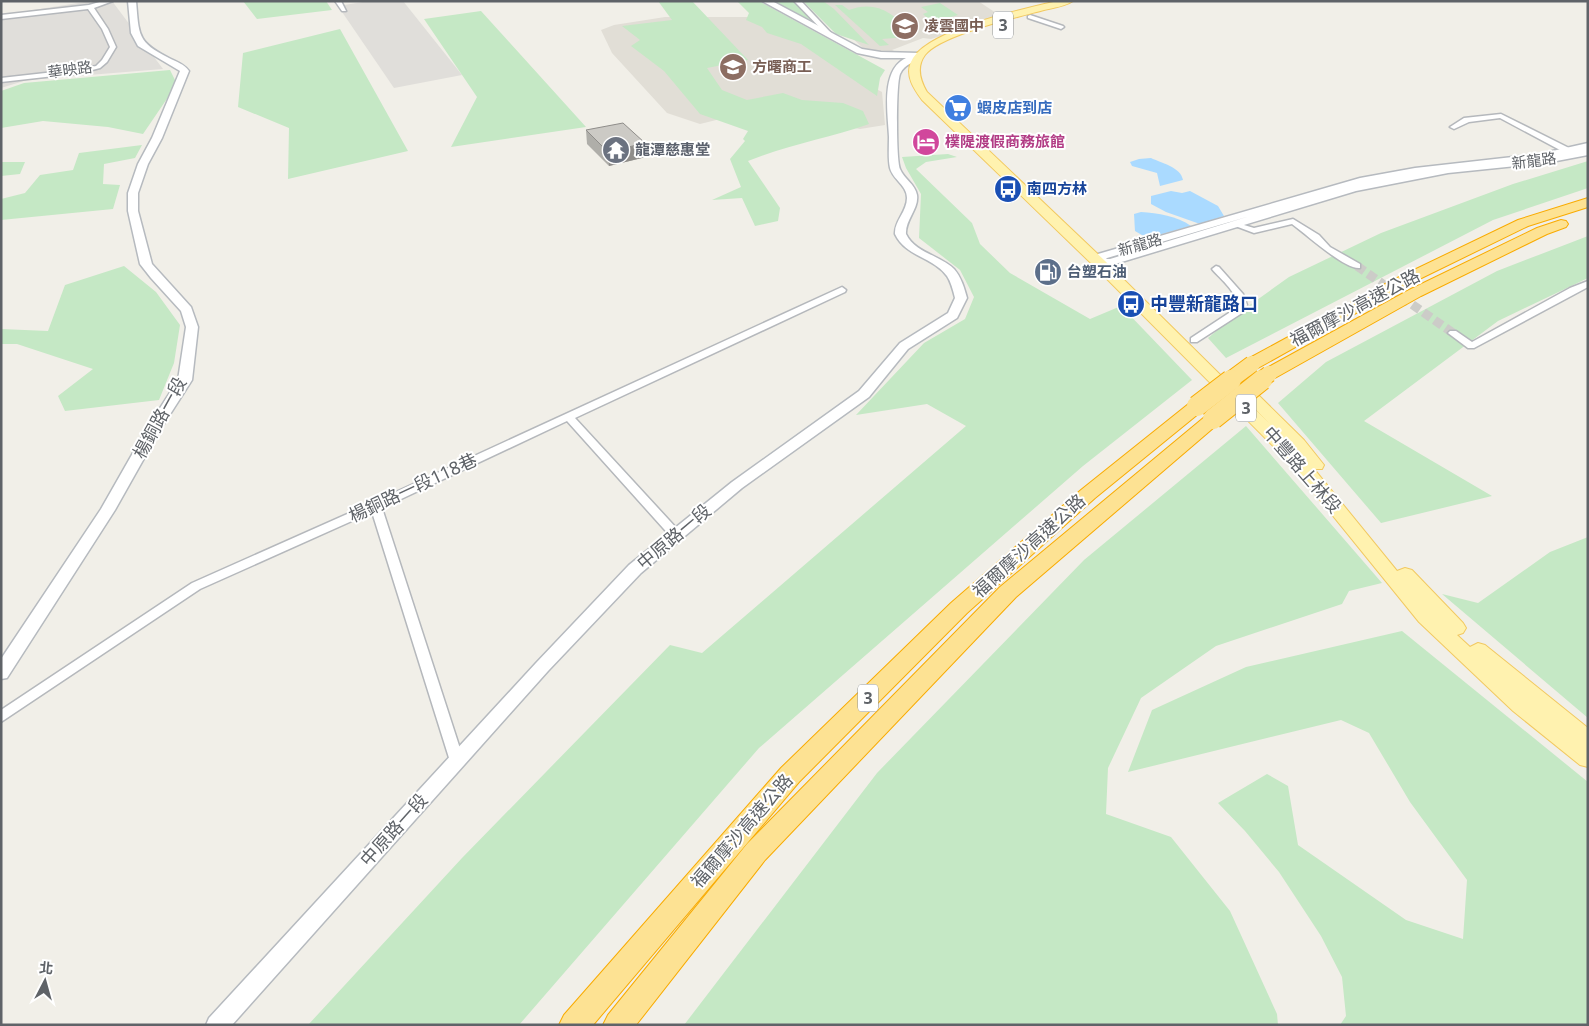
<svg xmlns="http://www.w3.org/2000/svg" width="1589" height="1026" viewBox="0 0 1589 1026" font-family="'Noto Sans','Noto Sans TC',sans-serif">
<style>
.industrial{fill:#e0deda}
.education{fill:#e1ded6}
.green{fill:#c5e8c5}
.water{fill:#aadaff}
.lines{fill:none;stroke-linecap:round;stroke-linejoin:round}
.street-tunnel{stroke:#ccccc8;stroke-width:9;stroke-dasharray:9 4.5;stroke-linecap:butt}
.street-casing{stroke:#b5b8bc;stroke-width:3}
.secondary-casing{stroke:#b6babf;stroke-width:3}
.primary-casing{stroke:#f2c960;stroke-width:2}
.highway-casing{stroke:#f9ab00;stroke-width:2}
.street{fill:#fff;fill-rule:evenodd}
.secondary{fill:#fff;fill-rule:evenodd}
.primary{fill:#fff2af;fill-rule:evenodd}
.highway{fill:#fde293;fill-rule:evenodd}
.highway-bridge-far1-casing{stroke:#f9ab00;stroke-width:18;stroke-linecap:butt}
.highway-bridge-casing{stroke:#f9ab00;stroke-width:22;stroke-linecap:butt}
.highway-bridge-far1{stroke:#fde293;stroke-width:16}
.highway-bridge{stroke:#fde293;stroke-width:20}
.wall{fill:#afaea9}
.shaded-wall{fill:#8f8d8a}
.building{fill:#cccac5;stroke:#8f8d8a}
.labels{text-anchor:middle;stroke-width:4;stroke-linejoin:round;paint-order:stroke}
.far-education-label{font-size:15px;font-weight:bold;fill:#785e54;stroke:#fff;text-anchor:start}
.far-street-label{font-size:15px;fill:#5f6368;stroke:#fff}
.far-shop-label{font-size:15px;font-weight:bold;fill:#366cbe;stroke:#fff;text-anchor:start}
.far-hotel-label{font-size:15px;font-weight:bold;fill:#b23c85;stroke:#fff;text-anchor:start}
.far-worship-label{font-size:15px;font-weight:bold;fill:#5b616d;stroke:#fff;text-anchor:start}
.far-transit-label{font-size:15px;font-weight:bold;fill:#164399;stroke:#fff;text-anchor:start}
.far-service-label{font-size:15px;font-weight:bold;fill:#4e5e75;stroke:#fff;text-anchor:start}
.shield{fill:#fff;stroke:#8f9295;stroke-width:1}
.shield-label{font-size:16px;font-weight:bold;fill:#5f6368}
.transit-label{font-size:18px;font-weight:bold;fill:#164399;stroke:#fff;text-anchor:start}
.street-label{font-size:18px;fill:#5f6368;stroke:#fff}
</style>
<rect width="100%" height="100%" fill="#f1efe8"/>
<g class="industrial">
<polygon points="91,1 112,1 163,69 27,80 1,88 1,15"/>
<polygon points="369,1 403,1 462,75 394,88 338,6"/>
</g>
<g class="education">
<polygon points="824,1 978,1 1002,17 931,39 923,38 892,50 903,55 882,54 864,49 834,21"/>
<polygon points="665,17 747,17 795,32 861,81 882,92 885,125 860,129 829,123 769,107 700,124 667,113 612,53 601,30 614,25"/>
</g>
<g class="green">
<polygon points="243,1 326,1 332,10 257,19"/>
<path d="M658,1H692L748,60L707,68L722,90L747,100L783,93L802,100L843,103L863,111L869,124C829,138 787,145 748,161L780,208L778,221L755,226L742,198L712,200L741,187L730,159L745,141L743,139L748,131L700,114L664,71L631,46L640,40L622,26L672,20Z"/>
<polygon points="737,1 759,1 885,70 880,78 877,96 801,44 767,33 762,27 746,20 749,13"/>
<polygon points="773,1 793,1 821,26 815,26 807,19"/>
<polygon points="803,1 823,1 834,9 869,45 836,34"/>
<polygon points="940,3 958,15 932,22 923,14 928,12 921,7"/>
<path d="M835,5H842L849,10C876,0 892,13 910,30L911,33L906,37L882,39L889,45L880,46Z"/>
<polygon points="481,11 586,127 451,147 477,97 424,19"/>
<polygon points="340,29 408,151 288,179 289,128 238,107 243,53"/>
<polygon points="170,70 177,84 143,134 108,127 43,121 1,128 1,91 24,83"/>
<polygon points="142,145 135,158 104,164 103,184 120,185 113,209 1,220 1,199 25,193 40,175 73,170 79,153"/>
<polygon points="948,154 957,157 926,162 916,169 972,223 980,244 1010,273 1090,319 1121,306 1192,380 1083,466 759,748 519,1025 308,1025 462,858 670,645 702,653 966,426 927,404 856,415 924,343 965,319 974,297 960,270 919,238 921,194 906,168 902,157"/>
<polygon points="1588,161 1588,188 1493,220 1226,358 1208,338 1233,317 1289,277 1381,233 1513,184"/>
<polygon points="1,162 25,162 20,174 1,176"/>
<polygon points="1588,236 1588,278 1498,321 1364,421 1492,496 1381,523 1278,403 1326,362 1497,271"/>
<polygon points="124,266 156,292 180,325 174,363 159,400 65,411 58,396 93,369 17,344 1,344 1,329 48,331 65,285"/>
<polygon points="1246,426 1382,583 1349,591 1342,604 1216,646 1141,698 1108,768 1106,814 1171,837 1230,911 1277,1014 1278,1025 684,1025 877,773 1084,560"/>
<polygon points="1588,537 1588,718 1442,594 1478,603 1550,552"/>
<polygon points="1402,631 1588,782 1588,1025 1340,1025 1346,1016 1342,977 1321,936 1279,872 1245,831 1218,803 1267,774 1288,786 1298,845 1406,920 1463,939 1467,880 1410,802 1369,733 1341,720 1128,772 1152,710 1246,667"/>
</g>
<g class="water">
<path d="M1151,158C1161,163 1181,167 1183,180L1160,186L1157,173L1132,166L1130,162L1139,159Z"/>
<polygon points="1171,191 1182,193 1190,191 1218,206 1224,216 1200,224 1166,212 1151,204 1151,196"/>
<path d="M1141,212C1158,213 1177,216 1191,226L1147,238L1135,231L1134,214Z"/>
</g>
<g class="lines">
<polyline class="street-tunnel" points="1357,266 1453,333"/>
<g class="street-casing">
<g id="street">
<polygon points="103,1 113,1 94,8 108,29 116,47 107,62 100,68 81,73 1,82 1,78 81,69 96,66 102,60 110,47 102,29 88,9 1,19 1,15 89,5"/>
<polygon points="335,1 341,1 346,11 342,11"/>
<polygon points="794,1 801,1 832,34 832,36 828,36"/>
<polygon points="1030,15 1063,26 1064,27 1061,29 1028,18 1028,16"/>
<polygon points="1501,114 1579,153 1580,155 1573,157 1500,118 1469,122 1454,129 1450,127 1464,118"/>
<path d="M1293,219L1319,235L1330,247L1360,264V268C1345,270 1306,234 1292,224L1254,233L1230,224L1234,222L1254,228Z"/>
<path d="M1216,266L1219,267L1243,294L1247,305L1242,313L1197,342H1191V338L1235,309C1242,295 1220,279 1212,269Z"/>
<polygon points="1588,281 1588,287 1474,348 1468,348 1448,333 1450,331 1456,331 1472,342 1570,288"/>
<polygon points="842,287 846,290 845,292 575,418 680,532 682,535 680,538 672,538 567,421 382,508 464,761 462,765 457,767 452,765 450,761 372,512 200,589 1,722 1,710 192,583 372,503"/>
</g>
</g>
<g class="secondary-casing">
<g id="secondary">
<path d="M128,1H136C139,35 137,42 169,58C177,62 184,64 189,71L162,138L148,164L138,193V211L152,264L191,307L198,327L192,380L160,430L115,510L7,678L1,679V659L101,509L146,430L178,380L186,327L181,311L151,278L140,264L128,211V193L138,164L152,138L180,71L138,46L131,33Z"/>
<path d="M762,1H772L862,49L881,52L919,53L923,56C915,63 905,63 900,74C896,85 896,159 900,169C904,179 915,184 917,195C919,209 905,220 906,234C915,253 940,255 954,269C961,277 964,287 967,298L957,318L908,349L869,397L742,488L641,573L548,671L232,1025H206L209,1018L536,663L629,565L732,482L859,391L900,343L948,313L955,298C953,290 951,282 947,276C933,257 906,257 895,234C894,221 907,212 907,198C907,185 893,180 890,168C888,159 889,147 889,137C888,114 880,70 906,58H881L857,53Z"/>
<path d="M1588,143V155L1546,163L1448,173L1356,191L1115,264L1099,266L1093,263L1098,254L1360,178L1415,168L1539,154ZM1250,216L1110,259H1106L1107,258Z"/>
</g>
</g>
<g class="primary-casing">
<path id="primary" d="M1057,1H1073C1066,6 1053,8 1044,10C1018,17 940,35 925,55C916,67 920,80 927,92L1104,260L1269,423L1233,386L1230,383L1233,380H1243L1304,440L1324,465L1322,469H1314L1397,571L1405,568L1412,570L1463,623L1466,628L1463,633L1457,635L1470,647L1478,643L1485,645L1588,728V767L1580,765L1513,711L1419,622L1291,464L1094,266L922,100C914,89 905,76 911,62C924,30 1024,9 1057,1Z"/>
</g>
<g class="highway-casing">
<g id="highway">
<polygon points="1588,198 1588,207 1528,226 1401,288 1258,368 1252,369 1246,368 1243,364 1246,360 1389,282 1518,220"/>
<polygon points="1561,220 1566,221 1568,224 1566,227 1547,234 1421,296 1275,378 1269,379 1263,378 1260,374 1263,370 1409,290 1537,228"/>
<polygon points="1197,401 1203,402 1206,406 1203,410 1095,498 967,613 799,782 593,1025 559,1025 564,1015 781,768 951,603 1081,490 1191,402"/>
<polygon points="1213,414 1219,415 1222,419 1219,423 1016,597 765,860 636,1025 603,1025 608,1015 747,844 1000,587 1207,415"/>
</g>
</g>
<use href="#street" class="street"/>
<use href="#secondary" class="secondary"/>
<use href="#primary" class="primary"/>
<use href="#highway" class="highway"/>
<g class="highway-bridge-far1-casing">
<g id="highway-bridge-far1">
<polyline points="1229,381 1252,364"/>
<polyline points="1260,381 1269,374"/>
</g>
</g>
<g class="highway-bridge-casing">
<g id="highway-bridge">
<polyline points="1197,406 1231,380"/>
<polyline points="1213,419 1262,380"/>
</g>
</g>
<use href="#highway-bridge-far1" class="highway-bridge-far1"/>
<use href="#highway-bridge" class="highway-bridge"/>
</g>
<polygon class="wall" points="586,130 646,157 609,166 587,144"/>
<polygon class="shaded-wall" points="645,143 646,157 609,166 608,152"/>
<polygon class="building" points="623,123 645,143 608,152 586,130"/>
<defs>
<g id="school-disc" transform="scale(1.4375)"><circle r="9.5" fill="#8d6e63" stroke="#fff"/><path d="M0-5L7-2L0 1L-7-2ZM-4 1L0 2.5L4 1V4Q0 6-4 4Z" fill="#fff"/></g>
<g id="supermarket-disc" transform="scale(1.4375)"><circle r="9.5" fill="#3f7fe0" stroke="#fff"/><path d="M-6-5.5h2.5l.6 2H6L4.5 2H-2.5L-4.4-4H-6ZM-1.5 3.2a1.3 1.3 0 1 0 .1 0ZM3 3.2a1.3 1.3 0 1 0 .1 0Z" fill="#fff"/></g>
<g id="hotel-disc" transform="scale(1.4375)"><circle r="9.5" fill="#d1479c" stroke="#fff"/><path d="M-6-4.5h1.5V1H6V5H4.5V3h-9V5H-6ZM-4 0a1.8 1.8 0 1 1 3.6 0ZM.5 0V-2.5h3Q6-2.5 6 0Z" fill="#fff"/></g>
<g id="temple-disc" transform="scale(1.4375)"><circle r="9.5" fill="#6b7280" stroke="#fff"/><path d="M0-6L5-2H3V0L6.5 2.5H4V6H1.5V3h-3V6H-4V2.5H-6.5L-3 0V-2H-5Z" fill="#fff"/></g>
<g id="bus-disc" transform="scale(1.4375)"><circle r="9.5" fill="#1a4fb4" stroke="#fff"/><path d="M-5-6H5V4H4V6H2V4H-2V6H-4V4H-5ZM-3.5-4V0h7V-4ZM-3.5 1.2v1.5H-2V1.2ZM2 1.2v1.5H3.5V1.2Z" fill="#fff"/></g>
<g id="fuel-disc" transform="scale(1.4375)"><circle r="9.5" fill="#5c6f8a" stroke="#fff"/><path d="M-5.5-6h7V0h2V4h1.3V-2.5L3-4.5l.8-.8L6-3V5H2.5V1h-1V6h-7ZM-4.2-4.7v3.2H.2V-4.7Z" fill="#fff"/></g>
</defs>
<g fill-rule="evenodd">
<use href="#school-disc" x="905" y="26"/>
<use href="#school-disc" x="733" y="67"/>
<use href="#supermarket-disc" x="958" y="108"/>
<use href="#hotel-disc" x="926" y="142"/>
<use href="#temple-disc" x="616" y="150"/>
<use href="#bus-disc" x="1008" y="189"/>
<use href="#fuel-disc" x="1048" y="272"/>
<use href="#bus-disc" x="1131" y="304"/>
</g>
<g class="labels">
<g class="far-education-label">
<text x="924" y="31">凌雲國中</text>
<text x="752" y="72">方曙商工</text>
</g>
<g class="far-street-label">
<text transform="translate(70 70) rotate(-8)" y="5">華映路</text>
<text transform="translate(1534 161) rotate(-7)" y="5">新龍路</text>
<text transform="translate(1140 245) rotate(-16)" y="5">新龍路</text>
</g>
<g class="far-shop-label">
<text x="977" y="113">蝦皮店到店</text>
</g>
<g class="far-hotel-label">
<text x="945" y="147">樸隄渡假商務旅館</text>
</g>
<g class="far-worship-label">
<text x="635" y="155">龍潭慈惠堂</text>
</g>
<g class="far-transit-label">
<text x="1027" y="194">南四方林</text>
</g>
<g class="far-service-label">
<text x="1067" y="277">台塑石油</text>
</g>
<g class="shield">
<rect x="993" y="11.5" width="20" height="27" rx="4"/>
<rect x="1236" y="394.5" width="20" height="27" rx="4"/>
<rect x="858" y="684.5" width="20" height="27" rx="4"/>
</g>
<g class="shield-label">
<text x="1003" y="31">3</text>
<text x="1246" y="414">3</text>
<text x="868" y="704">3</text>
</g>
<g class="transit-label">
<text x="1150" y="310">中豐新龍路口</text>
</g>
<g class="street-label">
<text transform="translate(1355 308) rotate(-28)" y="6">福爾摩沙高速公路</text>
<text transform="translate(160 418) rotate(-61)" y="6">楊銅路一段</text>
<text transform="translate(1302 470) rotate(49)" y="6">中豐路上林段</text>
<text transform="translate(413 488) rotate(-25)" y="6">楊銅路一段118巷</text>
<text transform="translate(674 537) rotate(-40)" y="6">中原路一段</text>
<text transform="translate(1029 546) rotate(-42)" y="6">福爾摩沙高速公路</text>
<text transform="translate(394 830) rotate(-48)" y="6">中原路一段</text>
<text transform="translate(742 831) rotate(-49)" y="6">福爾摩沙高速公路</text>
</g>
</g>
<rect width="1589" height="1026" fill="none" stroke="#5f6368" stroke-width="5"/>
<g transform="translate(45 981) rotate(6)" stroke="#ffffff" stroke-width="4" paint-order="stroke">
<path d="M0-4L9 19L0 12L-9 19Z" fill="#5f6368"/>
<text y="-8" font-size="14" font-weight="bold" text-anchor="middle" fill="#5f6368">北</text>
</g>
</svg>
